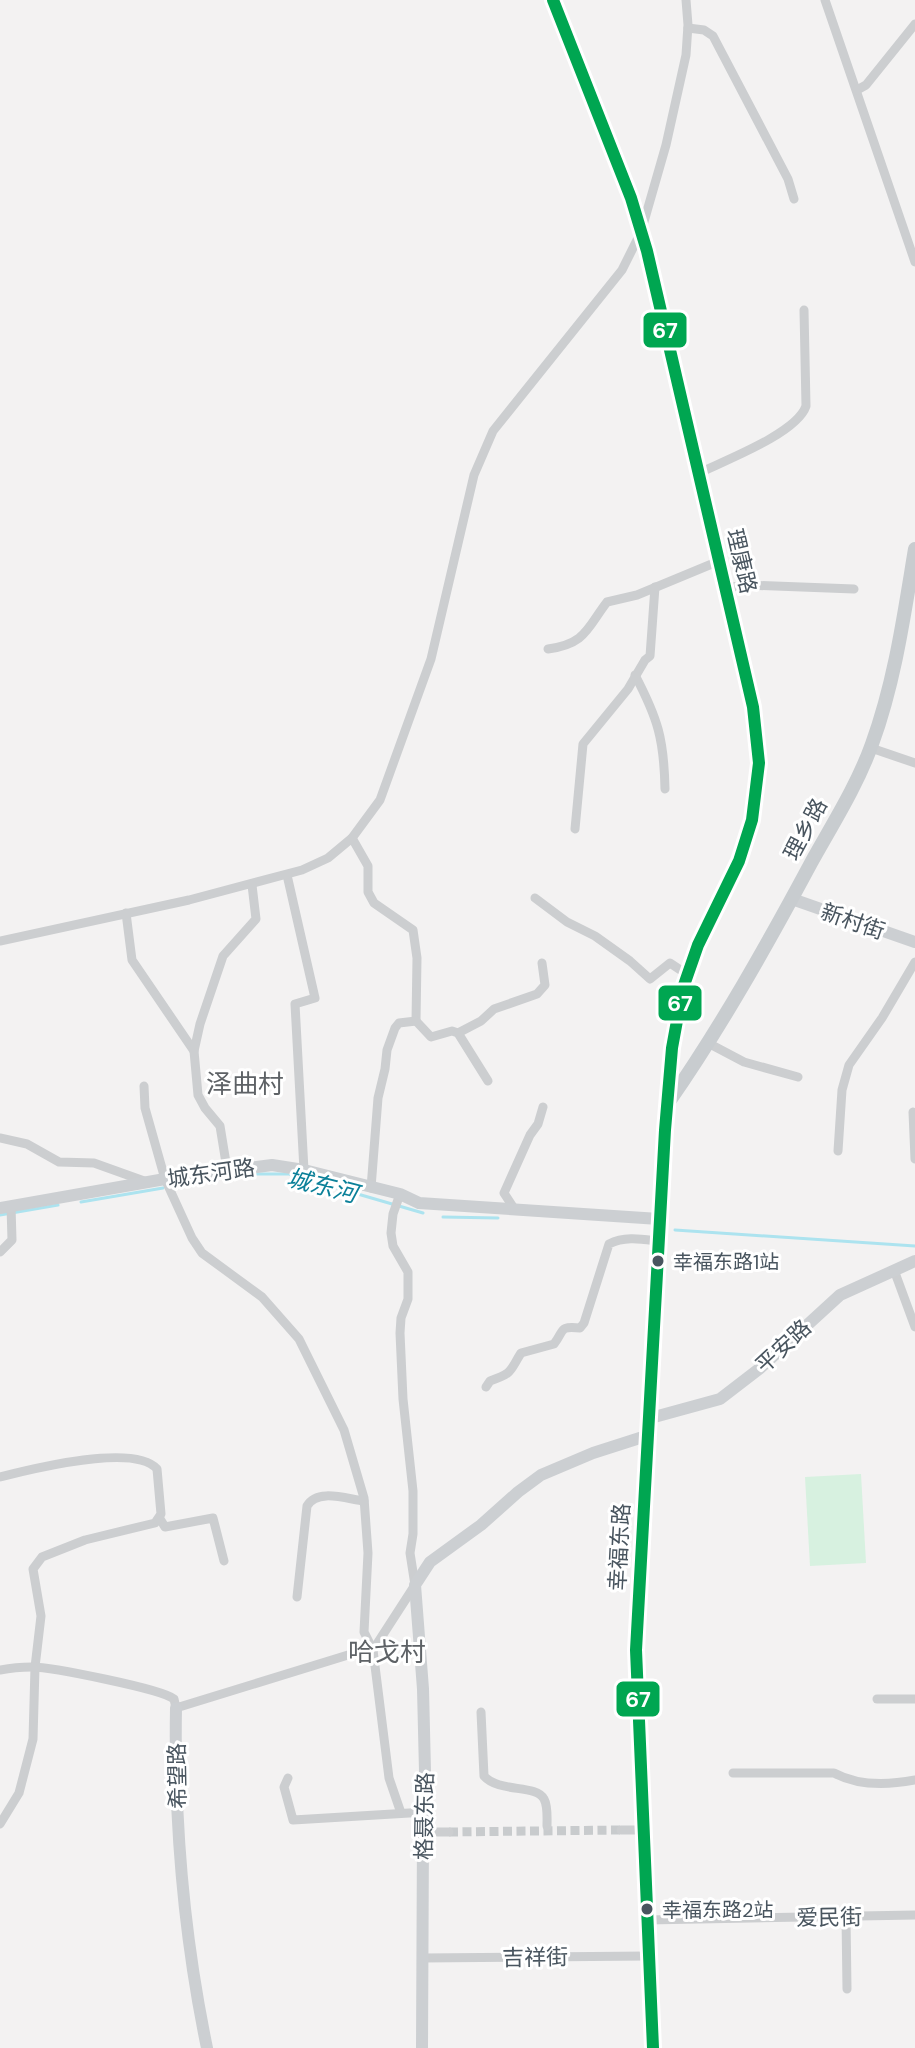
<svg xmlns="http://www.w3.org/2000/svg" width="915" height="2048" viewBox="0 0 915 2048" font-family="'DM Sans','Noto Sans SC',sans-serif">
<style>
.green{fill:#d7f1e0}
.lines{fill:none;stroke-linecap:round;stroke-linejoin:round}
.stream{stroke:#ace3ef;stroke-width:3}
.street-tunnel{stroke:#c8cbcd;stroke-width:9;stroke-dasharray:9 4.5;stroke-linecap:butt}
.street{stroke:#ccced0;stroke-width:9}
.secondary{stroke:#cccfd2;stroke-width:12}
.primary{stroke:#c8cccf;stroke-width:14}
.bus-1-casing{stroke:#fff;stroke-width:18}
.bus-1{stroke:#00a651;stroke-width:12}
.bus-dot{fill:#49555f;stroke:#fff;stroke-width:3}
.labels{text-anchor:middle;stroke-width:6;stroke-linejoin:round;paint-order:stroke}
.bus-label{font-size:20px;fill:#49555f;stroke:#fff;text-anchor:start}
.street-label{font-size:22px;fill:#49555f;stroke:#fff}
.water-label{font-size:24px;font-style:italic;fill:#0b8099;stroke:#fff}
.quarter-label{font-size:26px;fill:#5e6266;stroke:#fff}
.line-badge{stroke:#fff;stroke-width:3}
.badge-label{font-size:22px;text-anchor:middle;font-weight:bold;fill:#fff}
</style>
<rect width="100%" height="100%" fill="#f3f2f2"/>
<polygon class="green" points="861,1474 866,1563 810,1566 805,1477"/>
<g class="lines">
<g class="stream">
<polyline points="247,1174 289,1174 423,1213"/>
<polyline points="173,1187 224,1177"/>
<polyline points="81,1202 163,1188"/>
<polyline points="0,1215 58,1205"/>
<polyline points="443,1217 498,1218"/>
<polyline points="675,1230 915,1246"/>
</g>
<polyline class="street-tunnel" points="449,1832 621,1830"/>
<g class="street">
<polyline points="825,0 915,262"/>
<polyline points="688,28 704,30 713,36 788,179 794,199"/>
<polyline points="857,90 866,85 915,24"/>
<path d="M699,473C726,460 797,433 806,406L804,310"/>
<polyline points="725,588 747,585 854,589"/>
<path d="M548,649C586,644 587,628 607,602L637,595L719,561"/>
<path d="M635,675C658,719 664,739 665,789"/>
<polyline points="871,748 915,763"/>
<polyline points="575,829 583,744 628,689 645,660 650,656 655,587"/>
<polyline points="352,838 368,866 368,892 374,903 413,930 417,958 416,1021 399,1023 395,1028 387,1050 385,1069 378,1098 371,1188"/>
<polyline points="287,875 315,998 295,1004 304,1170"/>
<polyline points="535,898 567,922 595,936 630,961 650,979 670,963 688,975"/>
<polyline points="126,913 132,960 194,1051"/>
<polyline points="0,941 189,900 302,870 328,858 352,838 380,800 431,659 474,475 493,431 622,270 641,232 666,145 686,55 688,25 686,0"/>
<polyline points="416,1021 431,1037 452,1031 458,1033 488,1081"/>
<polyline points="458,1033 481,1021 494,1009 537,994 545,985 542,963"/>
<polyline points="708,1043 744,1062 798,1077"/>
<polyline points="144,1086 145,1108 165,1179 192,1238 202,1253 262,1297 299,1339 344,1430 364,1498 368,1553 364,1632 373,1650 389,1778 401,1813"/>
<polyline points="913,1112 915,1159"/>
<polyline points="0,1138 27,1144 59,1162 94,1163 147,1182"/>
<polyline points="838,1151 842,1090 849,1065 882,1018 915,962"/>
<polyline points="227,1169 220,1126 205,1108 198,1095 194,1051 200,1024 223,956 256,919 252,885"/>
<polyline points="515,1210 504,1193 530,1135 538,1124 543,1107"/>
<polyline points="0,1252 12,1240 11,1206"/>
<polyline points="894,1270 915,1327"/>
<path d="M486,1387L490,1381C513,1373 509,1372 521,1353L554,1344C565,1330 558,1326 580,1328L584,1323L609,1244C625,1236 641,1239 658,1241"/>
<path d="M0,1477C32,1469 134,1443 157,1469L161,1514L155,1523L85,1540L42,1557L33,1569L41,1616L35,1667L33,1739L19,1793L0,1824"/>
<polyline points="160,1519 165,1527 213,1518 224,1561"/>
<path d="M297,1597L307,1506C317,1488 347,1499 364,1501"/>
<path d="M0,1670C10,1668 21,1667 32,1667C51,1667 162,1689 174,1699L176,1708L361,1651L373,1650L415,1585L410,1553L413,1534V1491L403,1399L400,1333L401,1318L408,1299V1272L393,1246L391,1233L393,1214L400,1194"/>
<polyline points="877,1699 915,1699"/>
<path d="M481,1712L484,1776C499,1793 536,1784 544,1799C548,1806 547,1818 547,1826"/>
<path d="M733,1773H834C858,1786 889,1785 915,1780"/>
<polyline points="288,1778 284,1787 293,1820 426,1812"/>
<polyline points="621,1830 643,1830"/>
<polyline points="423,1832 449,1832"/>
<polyline points="846,1917 847,1989"/>
<polyline points="647,1920 915,1915"/>
<polyline points="423,1958 647,1956"/>
</g>
<g class="secondary">
<polyline points="792,899 915,942"/>
<polyline points="0,1208 165,1179 272,1165 304,1170 400,1194 419,1203 659,1219"/>
<polyline points="647,1419 720,1399 759,1369 840,1295 915,1261"/>
<path d="M176,1708C174,1822 184,1937 207,2048"/>
<polyline points="422,2048 423,1832 426,1812 423,1689 415,1585 430,1562 481,1525 518,1492 541,1475 593,1453 646,1436"/>
</g>
<g class="primary">
<polyline points="553,0 585,81"/>
<polyline points="586,84 631,198 652,270 753,707 759,763 752,820 739,861 698,945 683,988 672,1048 665,1130 636,1650 653,2048"/>
<path d="M668,1103C721,1027 767,945 811,863C832,825 857,786 872,744C895,681 904,615 915,549"/>
</g>
<g class="bus-1-casing">
<polyline id="bus-1" points="553,0 631,198 647,251 753,707 759,763 752,820 739,861 698,945 683,988 672,1048 665,1130 636,1650 653,2048"/>
</g>
<use href="#bus-1" class="bus-1"/>
</g>
<g class="bus-dot">
<circle cx="658" cy="1261" r="7"/>
<circle cx="647" cy="1909" r="7"/>
</g>
<g class="labels">
<g class="bus-label">
<text x="673" y="1269">幸福东路1站</text>
<text x="662" y="1917">幸福东路2站</text>
</g>
<g class="street-label">
<text transform="translate(742 561) rotate(77)" y="8">理康路</text>
<text transform="translate(805 829) rotate(-62)" y="8">理乡路</text>
<text transform="translate(853 921) rotate(19)" y="8">新村街</text>
<text transform="translate(211 1173) rotate(-8)" y="8">城东河路</text>
<text transform="translate(783 1346) rotate(-43)" y="8">平安路</text>
<text transform="translate(619 1547) rotate(-87)" y="8">幸福东路</text>
<text transform="translate(177 1776) rotate(-91)" y="8">希望路</text>
<text transform="translate(424 1816) rotate(-89)" y="8">格聂东路</text>
<text transform="translate(829 1917) rotate(-1)" y="8">爱民街</text>
<text transform="translate(535 1957) rotate(-1)" y="8">吉祥街</text>
</g>
<g class="water-label">
<text transform="translate(322 1186) rotate(14)" y="8">城东河</text>
</g>
<g class="quarter-label">
<text x="245" y="1093">泽曲村</text>
<text x="387" y="1661">哈戈村</text>
</g>
</g>
<g class="line-badge">
<rect x="642" y="311" width="46" height="38" rx="8" fill="#00a651"/>
<rect x="657" y="984" width="46" height="38" rx="8" fill="#00a651"/>
<rect x="615" y="1680" width="46" height="38" rx="8" fill="#00a651"/>
</g>
<g class="badge-label">
<text x="665" y="338">67</text>
<text x="680" y="1011">67</text>
<text x="638" y="1707">67</text>
</g>
</svg>
